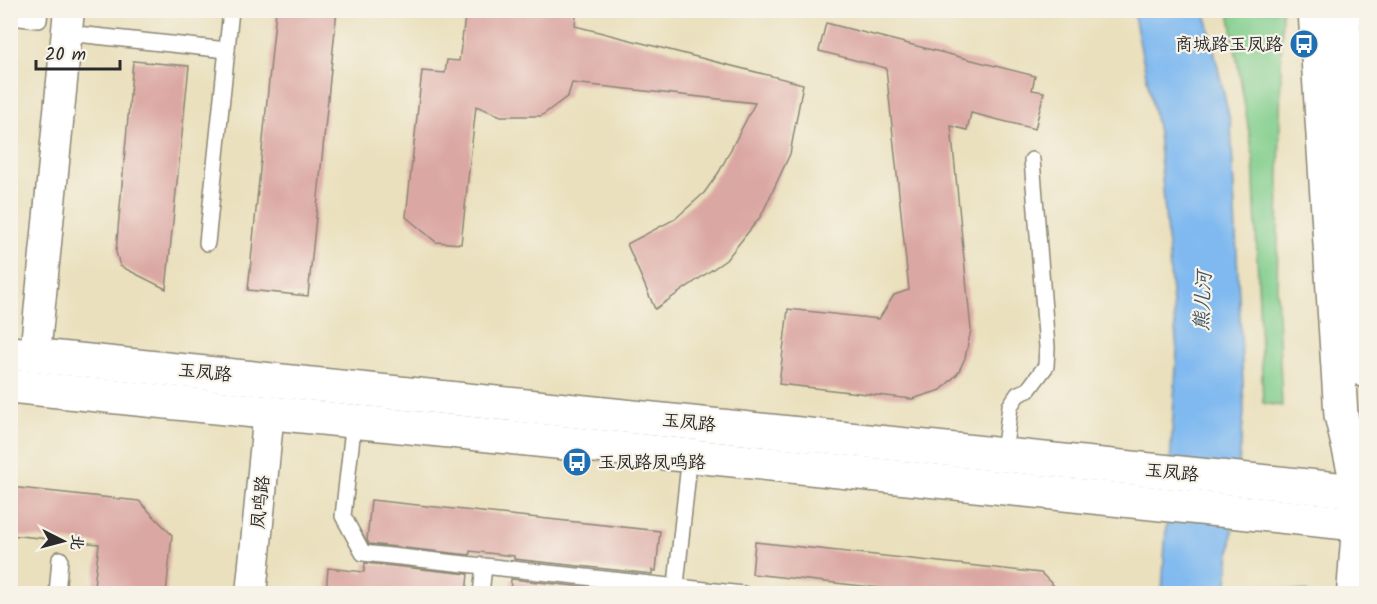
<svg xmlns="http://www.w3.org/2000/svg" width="1377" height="604" viewBox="0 0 1377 604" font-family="Kalam,'LXGW WenKai TC',sans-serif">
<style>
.green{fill:#81ce8d;stroke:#567c5c;stroke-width:1.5}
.water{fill:#7fb9f0;stroke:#55728e;stroke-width:1.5}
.building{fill:#dba7a3}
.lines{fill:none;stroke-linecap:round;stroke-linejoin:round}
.service-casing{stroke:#8a8674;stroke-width:18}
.minor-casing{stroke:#8a8674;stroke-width:33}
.tertiary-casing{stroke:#8a8674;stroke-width:36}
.service{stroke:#fff;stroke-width:15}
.minor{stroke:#fff;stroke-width:30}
.tertiary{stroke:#fff;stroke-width:33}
.labels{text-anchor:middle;stroke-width:4.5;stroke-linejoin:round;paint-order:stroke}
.poi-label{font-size:18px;fill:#2b2b2b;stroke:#f7f3e8;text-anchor:end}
.street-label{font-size:18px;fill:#2b2b2b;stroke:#f7f3e8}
.water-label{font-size:20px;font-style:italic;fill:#445666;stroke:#f7f3e8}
</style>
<rect width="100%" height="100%" fill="#f7f3e8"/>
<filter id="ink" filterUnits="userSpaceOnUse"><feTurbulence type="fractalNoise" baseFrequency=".0167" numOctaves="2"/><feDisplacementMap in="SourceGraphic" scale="12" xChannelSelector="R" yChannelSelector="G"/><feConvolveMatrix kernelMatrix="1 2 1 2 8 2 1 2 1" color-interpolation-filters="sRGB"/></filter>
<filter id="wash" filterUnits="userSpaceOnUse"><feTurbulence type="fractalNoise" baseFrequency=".008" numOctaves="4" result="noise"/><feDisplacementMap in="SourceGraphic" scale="24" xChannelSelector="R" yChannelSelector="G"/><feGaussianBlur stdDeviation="1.35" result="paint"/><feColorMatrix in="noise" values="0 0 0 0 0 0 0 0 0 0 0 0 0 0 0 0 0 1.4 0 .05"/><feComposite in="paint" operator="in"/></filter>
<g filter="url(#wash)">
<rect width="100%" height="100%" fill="#eae0bd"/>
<g class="green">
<polygon points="1229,11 1282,11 1277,290 1282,406 1263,403 1253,156"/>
<polygon points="1249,589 1305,591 1308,593 1248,593"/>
</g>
<polygon class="water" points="1133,11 1205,11 1231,125 1243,384 1244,413 1226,593 1162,593 1177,351 1158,132"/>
<g id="blocks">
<g class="building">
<polygon points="276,10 337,10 308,296 248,290"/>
<polygon points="466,10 568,10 576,15 575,26 803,84 790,154 761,216 726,260 655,309 627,244 675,219 704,193 719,172 755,103 572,83 568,96 541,116 501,116 476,106 461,244 436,242 406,217 422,71 445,73 447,60 459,61"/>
<polygon points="826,23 1035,76 1032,90 1044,92 1035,129 971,113 967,130 951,126 971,330 965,358 958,373 941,390 912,399 779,384 788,309 879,319 894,295 909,290 886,68 819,51"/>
<polygon points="133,61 189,66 166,289 120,266 116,252"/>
<polygon points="10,487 139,501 172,535 166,594 93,594 99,544 10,535"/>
<polygon points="371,500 660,531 656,571 652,570 652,574 514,559 514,556 470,551 470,555 369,544 367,540"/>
<polygon points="755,542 1041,573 1062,594 936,594 752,574"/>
<polygon points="365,563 468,574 466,594 326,594 328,568 364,572"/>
<polygon points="511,579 647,594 510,594"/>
</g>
</g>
</g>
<g filter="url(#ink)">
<use href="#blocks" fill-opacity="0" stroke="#8a8674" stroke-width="1.5"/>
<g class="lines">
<g class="service-casing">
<g id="service">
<polyline points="10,17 39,20 40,10"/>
<polyline points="67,33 227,50"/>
<polyline points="207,243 231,10"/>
<polyline points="354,420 343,516 363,553 743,594"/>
<polyline points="1004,454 1010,406 1018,394 1028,390 1046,366 1047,347 1032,160"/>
<polyline points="57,594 60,559"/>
<polyline points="481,594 484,566"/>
<polyline points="675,594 690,454"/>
</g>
</g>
<g class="minor-casing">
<g id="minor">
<polyline points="35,355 69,10"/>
<polyline points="251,594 269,411"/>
<polyline points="1352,594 1359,500"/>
</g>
</g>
<g class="tertiary-casing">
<g id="tertiary">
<polyline points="1315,10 1341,415 1359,491"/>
<polyline points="1343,10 1366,371"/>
<polyline points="10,353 1366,492"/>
<polyline points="10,386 1366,525"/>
</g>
</g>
<use href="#service" class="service"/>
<use href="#minor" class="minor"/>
<use href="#tertiary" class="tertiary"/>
</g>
</g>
<defs>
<g id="bus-disc" transform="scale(1.5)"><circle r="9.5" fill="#1f6fb2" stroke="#f7f3e8"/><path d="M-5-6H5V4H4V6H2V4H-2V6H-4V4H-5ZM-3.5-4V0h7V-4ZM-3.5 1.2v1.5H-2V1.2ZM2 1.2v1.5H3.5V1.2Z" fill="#fff"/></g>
</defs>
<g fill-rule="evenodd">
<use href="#bus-disc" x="1304" y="44"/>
<use href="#bus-disc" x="577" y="462"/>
</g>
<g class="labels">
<g class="poi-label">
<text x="1283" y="50">商城路玉凤路</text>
<text x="598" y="468" text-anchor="start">玉凤路凤鸣路</text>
</g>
<g class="street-label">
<text transform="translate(205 372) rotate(6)" y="6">玉凤路</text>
<text transform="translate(689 422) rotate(6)" y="6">玉凤路</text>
<text transform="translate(1172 472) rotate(6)" y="6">玉凤路</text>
<text transform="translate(260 502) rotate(-84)" y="6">凤鸣路</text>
</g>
<g class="water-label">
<text transform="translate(1202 301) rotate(-87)" y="7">熊儿河</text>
</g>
</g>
<rect width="1377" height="604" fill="none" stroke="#f7f3e8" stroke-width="36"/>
<g transform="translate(63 541) rotate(96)" stroke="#f7f3e8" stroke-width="4.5" paint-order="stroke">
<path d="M0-4.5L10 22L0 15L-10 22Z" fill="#2b2b2b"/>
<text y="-9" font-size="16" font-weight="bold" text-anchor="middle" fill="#2b2b2b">北</text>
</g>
<path d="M36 60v9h84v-9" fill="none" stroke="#2b2b2b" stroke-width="3"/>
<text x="45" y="60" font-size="18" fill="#2b2b2b" stroke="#f7f3e8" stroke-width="4.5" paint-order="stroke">20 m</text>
</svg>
